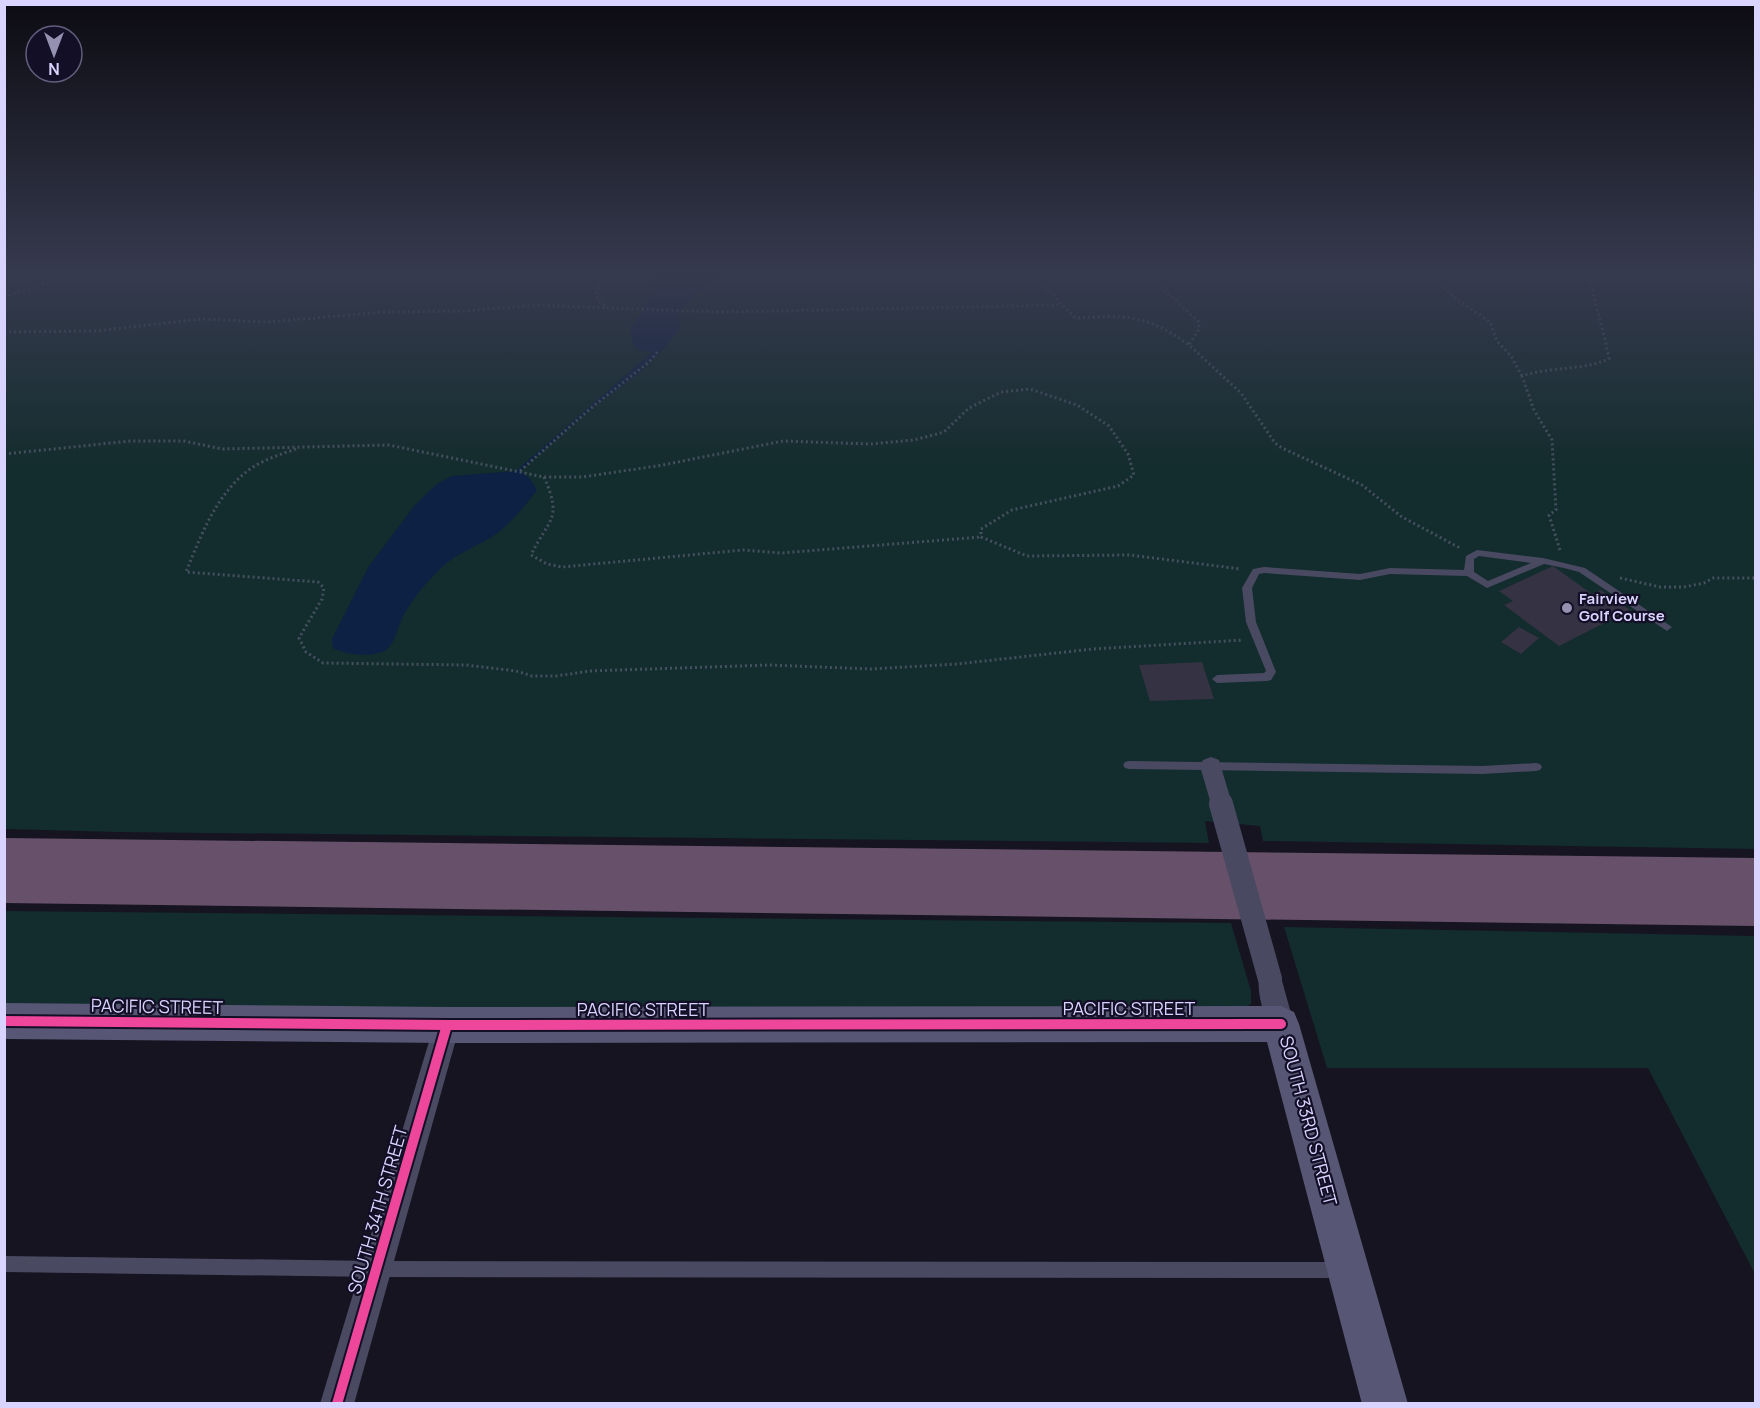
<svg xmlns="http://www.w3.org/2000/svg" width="1760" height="1408" viewBox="0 0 1760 1408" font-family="Manrope,sans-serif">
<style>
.green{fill:#132c2d}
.water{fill:#0d2144}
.building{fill:#343243}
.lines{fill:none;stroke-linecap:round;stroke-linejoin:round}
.path{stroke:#44505f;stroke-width:3;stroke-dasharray:2 3;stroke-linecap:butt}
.lane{fill:#4a4962;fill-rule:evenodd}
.street{fill:#4a4962;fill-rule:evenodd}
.secondary{fill:#575674;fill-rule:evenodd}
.highway{fill:#67516a;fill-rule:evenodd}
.street-bridge{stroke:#4a4962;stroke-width:24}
.cycleway-casing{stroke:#130f26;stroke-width:14}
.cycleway{stroke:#ed469a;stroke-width:10}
.poi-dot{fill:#9591b1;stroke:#130f26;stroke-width:2}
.labels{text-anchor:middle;stroke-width:4.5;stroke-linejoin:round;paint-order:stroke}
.poi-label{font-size:15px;font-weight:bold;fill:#d9d4ff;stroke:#130f26;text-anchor:start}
.near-street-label{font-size:18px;fill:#d9d4ff;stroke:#130f26}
</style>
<rect width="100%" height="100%" fill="#161421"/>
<g class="green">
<polygon points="5,273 1755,273 1755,849 1263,841 1260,826 1205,821 1209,843 118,832 5,829"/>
<polygon points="5,911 1231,923 1251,991 1251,1004 1239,1010 5,1011"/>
<polygon points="1284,927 1755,936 1755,1274 1648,1068 1327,1068"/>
</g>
<path class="water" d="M661,273H729L706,284L683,307L679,314L680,328L667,346L638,374L588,411L520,471L530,479L537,490C526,505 511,523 496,534C479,546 458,552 442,567C425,584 407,604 399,626C396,634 393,645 386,650C372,658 346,655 333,648L332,639L369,566L415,505L437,484L452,476L516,471L652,352L639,351L632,342L631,328C644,311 649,299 652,278Z"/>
<g class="building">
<polygon points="1553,566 1592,594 1601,590 1630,610 1559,646 1504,605 1513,601 1499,591"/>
<polygon points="1519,627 1539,638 1521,654 1501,642"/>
<polygon points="1202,662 1214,699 1150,701 1139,665"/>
</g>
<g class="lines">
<g class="path">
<polyline points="604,273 596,294 601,303 608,308 723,312 1062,305"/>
<path d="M1032,273L1075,318C1126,315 1146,314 1189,345"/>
<polyline points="1146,273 1199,322 1199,329 1189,345 1241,393 1275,443 1282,448 1362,485 1402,517 1460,548"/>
<polyline points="1438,273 1443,286 1455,298 1490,322 1497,341 1511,356 1522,376"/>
<polyline points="4,297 81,273"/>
<polyline points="4,332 96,331 202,319 267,322 385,312 462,311 539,305 608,308"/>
<path d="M296,449C281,454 266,459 253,467C218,490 201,535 186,572L318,582L324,588L322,599L299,638L306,652L323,663L466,665L516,671L532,676H556L590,671L769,665L871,669L957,664L1093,649L1243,640"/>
<polyline points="4,454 131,441 184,441 222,449 389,445 544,477 583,477 663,465 783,441 870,444 914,440 944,432 969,408 1001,392 1030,389 1077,405 1109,426 1128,454 1134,475 1118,486 1012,510 981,529 981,537 1027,556 1130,555 1241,569"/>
<polyline points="520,471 591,408 649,362 659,350"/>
<path d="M544,477C563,520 549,518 531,555L547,564L562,567L743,550L781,553L981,537"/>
<path d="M1560,550L1549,515L1556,510L1552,440L1534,410L1522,376C1552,366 1581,371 1609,359C1604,329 1593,303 1590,273"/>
<polyline points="1620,578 1660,587 1684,587 1704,583 1713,578 1756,578"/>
</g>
<g class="lane">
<path d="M1477,550L1543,558L1585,568L1672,627L1667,631L1664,629L1579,572L1564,568L1544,564L1487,588L1467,576L1390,574L1360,580L1264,573L1259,574L1252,588L1256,622L1276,672L1271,680L1267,681L1217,683L1212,679L1217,675L1264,673L1266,671L1246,622L1242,588L1253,569L1264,567L1360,574L1390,568L1464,570L1466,556ZM1479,556L1531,563L1488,581L1474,572V559Z"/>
<polygon points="1129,761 1482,766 1536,763 1540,764 1542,767 1540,770 1536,771 1482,774 1129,769 1125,768 1123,765 1125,762"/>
<polygon points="4,1256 376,1261 1339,1262 1345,1264 1347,1270 1345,1276 1339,1278 376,1277 4,1272"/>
</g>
<g class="street">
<polygon points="1211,757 1219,760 1232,804 1229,811 1221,813 1213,811 1200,766 1203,760"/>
<path d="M1270,967L1279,970L1294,1024L1290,1033L1281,1037L1272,1033C1264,1017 1254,987 1261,970Z"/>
<polygon points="447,1012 456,1016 460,1025 354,1404 320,1404 434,1025 438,1016"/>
</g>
<polygon class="secondary" points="4,1003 447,1007 1281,1006 1294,1012 1299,1024 1408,1404 1362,1404 1267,1042 447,1043 4,1039"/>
<polygon class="highway" points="4,838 1756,858 1756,926 4,903"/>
<polyline class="street-bridge" points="1221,804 1270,979"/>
<g class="cycleway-casing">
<g id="cycleway">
<polyline points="4,1021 447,1025 1281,1024"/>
<polyline points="337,1404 447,1025"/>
</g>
</g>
<use href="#cycleway" class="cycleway"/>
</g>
<linearGradient id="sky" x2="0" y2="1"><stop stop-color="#0c0b12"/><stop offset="0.58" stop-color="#363a4e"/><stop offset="1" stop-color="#363a4e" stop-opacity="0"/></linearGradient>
<rect width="1760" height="470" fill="url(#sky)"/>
<circle class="poi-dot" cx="1567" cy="608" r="6"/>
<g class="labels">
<g class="poi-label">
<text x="1579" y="604">Fairview<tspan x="1579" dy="17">Golf Course</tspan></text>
</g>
<g class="near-street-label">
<text transform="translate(157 1007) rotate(1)" y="6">PACIFIC STREET</text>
<text x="1129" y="1015">PACIFIC STREET</text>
<text x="643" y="1016">PACIFIC STREET</text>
<text transform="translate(1308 1121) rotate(75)" y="6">SOUTH 33RD STREET</text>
<text transform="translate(378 1210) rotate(-74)" y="6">SOUTH 34TH STREET</text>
</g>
</g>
<rect width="1760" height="1408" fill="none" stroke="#d9d4ff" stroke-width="12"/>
<g transform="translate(54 54) rotate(180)"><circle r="28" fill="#130f26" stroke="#625e7d" stroke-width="1.5"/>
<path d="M0-4.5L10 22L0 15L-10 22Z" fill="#9591b1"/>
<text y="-9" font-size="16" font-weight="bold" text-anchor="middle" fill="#d9d4ff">N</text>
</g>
</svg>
